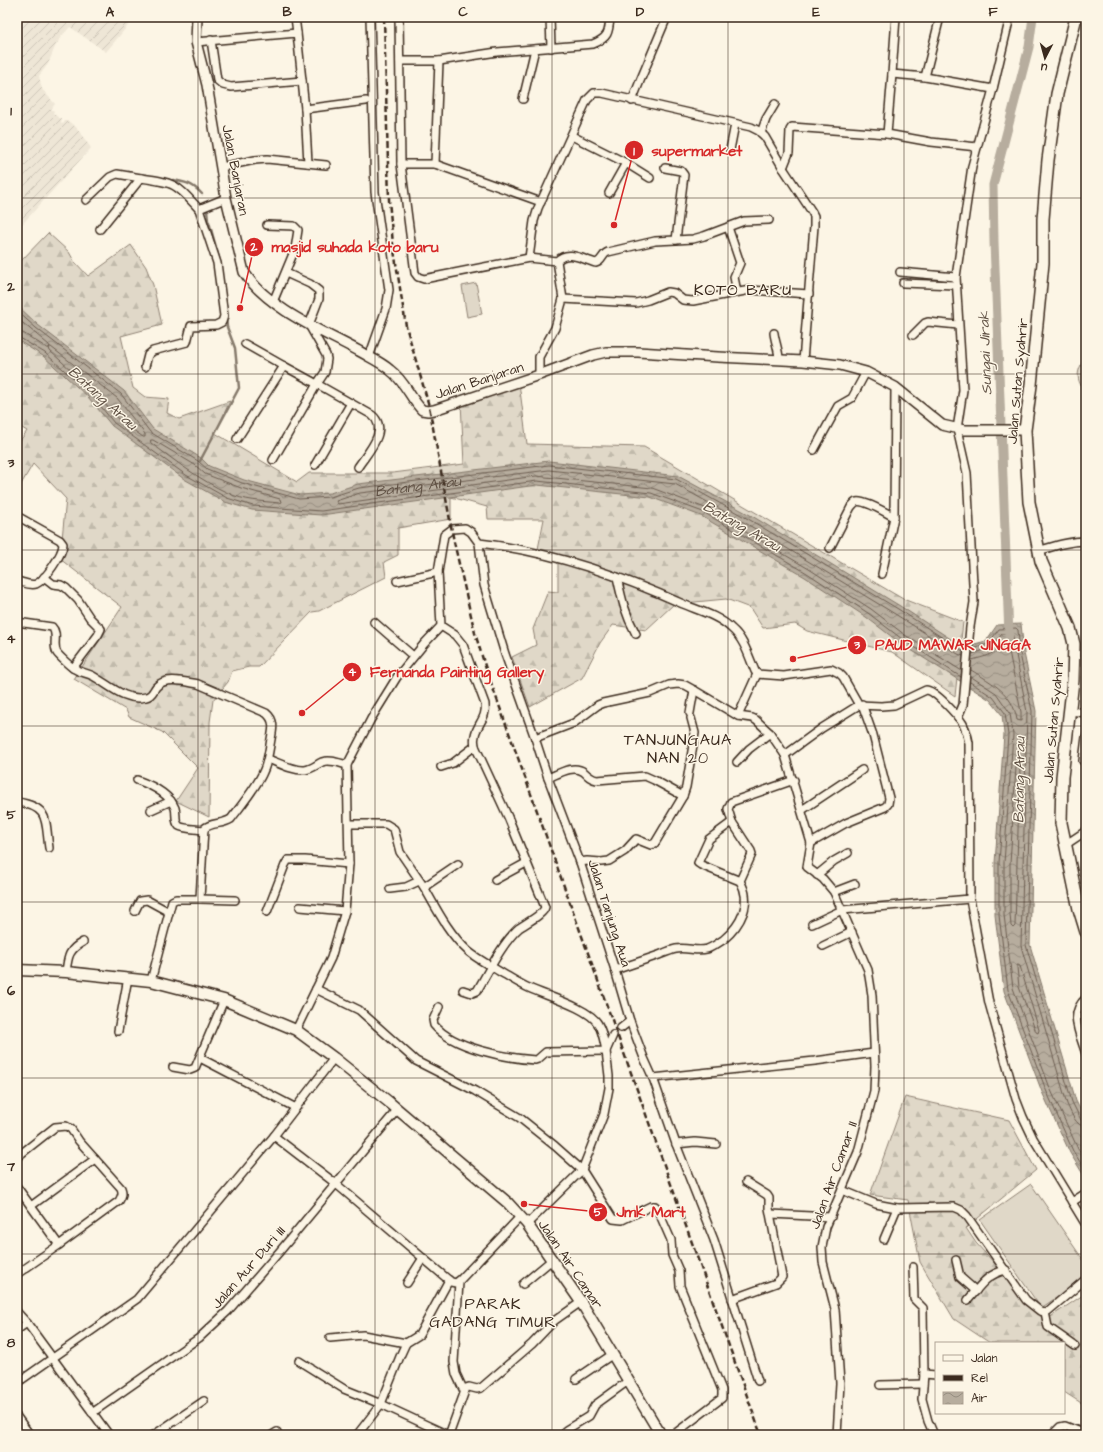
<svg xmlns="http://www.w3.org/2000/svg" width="1103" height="1452" viewBox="0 0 1103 1452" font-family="'Architects Daughter',sans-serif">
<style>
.industrial{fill:url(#industrial-furrows)}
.forest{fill:url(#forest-firs);stroke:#8e8173}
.pitch{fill:#e0d8c8;stroke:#8e8173}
.water{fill:url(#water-waves);stroke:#85796b}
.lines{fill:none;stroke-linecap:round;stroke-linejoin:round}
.shore{stroke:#6d5e51;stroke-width:1}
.stream{stroke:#85796b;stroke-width:2.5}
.canal{stroke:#b7ad9e;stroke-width:9}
.minor-casing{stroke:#3b2a1e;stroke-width:10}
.tertiary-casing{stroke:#3b2a1e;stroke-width:12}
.secondary-casing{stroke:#3b2a1e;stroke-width:13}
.primary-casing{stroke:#3b2a1e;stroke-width:14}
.minor{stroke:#fcf5e5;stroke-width:7}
.tertiary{stroke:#fcf5e5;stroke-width:9}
.secondary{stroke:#fcf5e5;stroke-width:10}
.primary{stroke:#fcf5e5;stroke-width:11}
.rail{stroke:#3b2a1e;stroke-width:2.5;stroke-dasharray:6 3;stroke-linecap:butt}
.grid{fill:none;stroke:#3b2a1e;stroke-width:1;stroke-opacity:0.55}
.labels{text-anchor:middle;stroke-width:3;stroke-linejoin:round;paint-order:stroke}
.street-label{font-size:14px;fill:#3b2a1e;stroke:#fcf5e5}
.water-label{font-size:15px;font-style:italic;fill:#605144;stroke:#fcf5e5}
.quarter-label{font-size:16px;letter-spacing:1px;fill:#3b2a1e;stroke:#fcf5e5}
.leader{fill:none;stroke:#d62828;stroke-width:1.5}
.callout-dot{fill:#d62828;stroke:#fcf5e5;stroke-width:1.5}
.mark-label{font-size:12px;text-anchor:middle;font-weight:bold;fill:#fff}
.callout-label{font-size:15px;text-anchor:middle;font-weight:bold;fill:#d62828;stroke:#fcf5e5;stroke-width:3;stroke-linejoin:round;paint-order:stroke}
.neatline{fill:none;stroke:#3b2a1e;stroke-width:1.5}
.grid-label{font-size:13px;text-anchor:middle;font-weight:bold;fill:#3b2a1e}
</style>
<defs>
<pattern id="industrial-furrows" width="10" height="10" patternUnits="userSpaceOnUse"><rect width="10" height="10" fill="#eee6d6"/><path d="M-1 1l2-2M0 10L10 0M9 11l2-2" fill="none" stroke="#cdc5b7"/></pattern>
<pattern id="forest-firs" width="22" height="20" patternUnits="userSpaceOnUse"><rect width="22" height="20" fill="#e0d8c8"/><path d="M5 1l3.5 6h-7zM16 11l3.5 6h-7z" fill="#c1baab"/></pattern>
<pattern id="water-waves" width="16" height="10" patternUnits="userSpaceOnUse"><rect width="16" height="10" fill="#b7ad9e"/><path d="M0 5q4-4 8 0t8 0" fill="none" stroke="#968d80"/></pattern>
</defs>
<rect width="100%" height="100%" fill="#fcf5e5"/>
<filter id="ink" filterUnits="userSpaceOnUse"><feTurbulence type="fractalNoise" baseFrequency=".025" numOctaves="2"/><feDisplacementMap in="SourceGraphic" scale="8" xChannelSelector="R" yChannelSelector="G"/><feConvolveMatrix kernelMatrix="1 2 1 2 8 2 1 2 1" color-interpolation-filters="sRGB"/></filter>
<g filter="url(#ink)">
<polygon class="industrial" points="17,17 135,17 106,52 70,27 60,38 55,47 48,64 39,76 42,89 55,104 51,109 54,111 53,113 59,118 62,118 61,122 63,124 65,121 68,121 76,127 91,148 17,230"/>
<g class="forest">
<polygon points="48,233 69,252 74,261 88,276 131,245 146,267 153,285 162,325 121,336 133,388 145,397 169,399 167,413 179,419 230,401 215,433 297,482 309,473 393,473 464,464 461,402 519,383 527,444 644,447 903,599 963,622 955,696 892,652 807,631 795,624 763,628 750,608 726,599 674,604 646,630 613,625 600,643 582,678 530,707 512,657 536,645 533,629 548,591 558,592 558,560 537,554 544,519 488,519 487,507 451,497 451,519 398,528 398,555 384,562 386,577 319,611 312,612 259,667 249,667 232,671 228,682 213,700 210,722 209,817 176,801 198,768 162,732 129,717 126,710 74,679 122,607 60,559 66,499 33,464 17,491 17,445 27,431 17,425 17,265"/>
<path d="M1086,355V395C1075,376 1076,374 1086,355Z"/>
<polygon points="905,1097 1009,1120 1036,1170 966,1228 976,1243 1046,1320 1086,1293 1086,1406 1064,1392 1064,1343 990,1343 954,1319 920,1262 908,1200 870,1195"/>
</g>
<g class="pitch">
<polygon points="476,283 482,314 467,317 462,286"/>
<polygon points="1031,1184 1086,1264 1086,1278 1041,1308 980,1220"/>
</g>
<polygon class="water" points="17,305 38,325 124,391 153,429 201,458 209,466 244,480 300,495 330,493 358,484 549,461 678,476 752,516 900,606 963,647 986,641 997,625 1021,624 1024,653 1036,711 1030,945 1076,1101 1086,1121 1086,1179 1070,1153 1042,1092 1004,991 995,915 995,863 1004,734 1002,715 990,700 900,643 866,617 805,577 701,516 650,497 537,485 321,515 252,510 225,502 184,479 112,426 88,397 43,356 17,340"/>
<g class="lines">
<g class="shore">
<polyline points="17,311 36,328 121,394 150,432 198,461 207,469 242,483 299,499 330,497 359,488 549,465 676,479 750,520 898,609 963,651"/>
<polyline points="17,318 49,345 50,348 47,348 23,333 17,332"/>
<polyline points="17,337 20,338 45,353 91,394 114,423 186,475 227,498 253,506 321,511 537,481 651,493 703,512 807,573 868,613 902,639 961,677"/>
<polygon points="51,347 117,398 145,434 145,437 143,437 118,419 94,391 50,351 49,348"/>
<path d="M151,440H153L195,465L205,474L241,488L280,499L281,502L279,503C262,501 244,501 228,493C200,480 175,461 151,443Z"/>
<polyline points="973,649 988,644 999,629 1016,628 1018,630 1020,654 1032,711 1026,945 1072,1102 1081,1120 1086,1122"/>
<path d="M972,654L991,648L1002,634H1011L1013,635L1016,655L1027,712L1021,946L1067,1104C1071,1112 1075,1126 1086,1127"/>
<path d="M971,670C992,683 1013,693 1017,720L1021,721V712L1007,641L1004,640C993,656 990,655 972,660"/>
<path id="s1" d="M962,671L905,635L871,609L809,569L705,508L652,488L536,476L338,504L336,501L360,493L549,470L675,484L747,524L895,614L958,654L963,656"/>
<polyline points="970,676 996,693 1010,713 1013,735 1004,863 1004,915 1013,988 1050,1088 1078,1149 1086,1162"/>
<polyline points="970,682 993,697 1005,713 1008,735 999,863 999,915 1008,990 1046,1090 1073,1151 1086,1171"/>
<polygon points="1018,765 1020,767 1015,926 1013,928 1011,926 1010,914 1010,864 1016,767"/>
<polygon points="1018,965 1020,966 1039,1030 1038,1033 1036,1032 1019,987 1017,967"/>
</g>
<g class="stream">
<path d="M173,180C187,183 192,183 202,194"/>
<polyline points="207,209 208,221"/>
<polyline points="209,222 219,258"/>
<polyline points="200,461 239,388 235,348 227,327 226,317"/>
</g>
<polyline class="canal" points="1009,636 994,242 993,185 1029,47 1033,17"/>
<g class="minor-casing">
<g id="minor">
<polyline points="295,17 297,33"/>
<polyline points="399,17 401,164 415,273 418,277 424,279 529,258 557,261 563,299 555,328 539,357 539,375"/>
<polyline points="550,17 551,48"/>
<polyline points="896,17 892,74 925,77 993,89"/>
<polyline points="211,40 217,80 223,85 231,87 302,81"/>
<polyline points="196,42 297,33 305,109 308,163"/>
<path d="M400,61H439L497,52L593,44C608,38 609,33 610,17"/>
<polyline points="892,74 887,134 931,142 977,147"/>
<polyline points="925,77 940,17"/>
<polyline points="523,99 535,49"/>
<polyline points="632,101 640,81 667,17"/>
<polyline points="305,109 366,101"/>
<polyline points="761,133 766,119 775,104"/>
<polyline points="572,136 626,163 650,178"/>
<polyline points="730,150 735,124"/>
<polyline points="401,164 435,164 541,202"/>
<polyline points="435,164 439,61"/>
<polyline points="221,167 255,160 267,159 326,165"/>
<polyline points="783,168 789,153 790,130 792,127 887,134"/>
<polyline points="609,193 626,163"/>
<polyline points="86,200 110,177 117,174 141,178"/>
<polyline points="267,225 294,226 298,230 295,249 273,302"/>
<polyline points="728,227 740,263 734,277 737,292"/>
<path d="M100,229L141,178C176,183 175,183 199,209L226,198"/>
<polyline points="676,240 693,239 704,236 744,221 769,220"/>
<polyline points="529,258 534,221 538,208 587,100 594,93 602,93 751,127 759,131 765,137 783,168 812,212 814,216 814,226 803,361"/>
<path d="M557,261C568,249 584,260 596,263C603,261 602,254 608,252L655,241L676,240L684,175L681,171L665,168"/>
<polyline points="900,272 956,277"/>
<polyline points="903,283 955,285"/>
<polyline points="563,299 636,303 648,300 668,292 674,293 683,300 693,301 750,290 809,294"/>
<path d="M774,333C775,342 779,350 779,360"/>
<polyline points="913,335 925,323 928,322 958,325"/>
<polyline points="245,344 284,366"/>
<polyline points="369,357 386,309 389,290 375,192 370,17"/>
<polyline points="145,367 148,355 153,351 187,342 191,326 216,325 222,322 224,316 217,263 199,209"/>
<polyline points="237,439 284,366 317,384 325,372 327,359 326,355 309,325 319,299 319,291 310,284 286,273"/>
<polyline points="814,450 838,406 852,398 866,372"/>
<path d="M273,460L317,384L372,415C390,430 367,453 358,467"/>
<polyline points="315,465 351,403"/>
<path d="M17,516L60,540L63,544C63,554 45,580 36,584C30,586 22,582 17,581"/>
<polyline points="479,543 484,585 505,654 535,738 548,778 580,862 615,970 630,1021 644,1058 653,1078 815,1061 874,1053"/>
<path d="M830,548L851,507C852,506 854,503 856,502C863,499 887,513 894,517"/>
<path d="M1038,551C1054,546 1069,541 1086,541"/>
<polyline points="882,574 894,517 895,387"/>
<polyline points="44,577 53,584 61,585 66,588 78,600 90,618 101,629 98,635 73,668"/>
<path d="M617,577C622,600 625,614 636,634"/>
<polyline points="397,581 438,572"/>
<path d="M17,622L52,627C59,634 52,645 57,653C59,656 70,666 73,668C79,672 87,673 93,676C109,685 126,702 146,697C152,696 153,691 156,687C165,676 186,682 198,684L266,713C275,720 273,729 271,739C269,750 268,762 263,772C258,785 240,807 231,819C222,825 210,822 204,829L200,899H176L172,901L151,981"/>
<polyline points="374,622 413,656"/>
<path d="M441,626L455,635L463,645L485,704C488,721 471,727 475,746"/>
<polyline points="1070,711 1086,713"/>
<polyline points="690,713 694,690"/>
<polyline points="738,716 757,674"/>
<polyline points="958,717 963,705 970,627 974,602 967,473 957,429 963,390 956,277 972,166 993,89 1010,17"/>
<polyline points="535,738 574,723 598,705 603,703 650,693 669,685 678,684 685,685 694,690 738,716 752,718 756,720 770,733 785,755 811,843 807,867 823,879 834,892 868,970 872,995 875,1066 874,1091 858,1152 826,1227 822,1247 823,1262 835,1309 840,1383 837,1435"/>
<path d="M785,755L822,728L859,705L881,706L894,705L926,690C935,690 958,716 963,724C966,730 968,736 969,743L970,899L989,1003L1016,1099L1023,1117L1033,1138L1086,1225"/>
<path d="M268,759C279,763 293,771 305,770C312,769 316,765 322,762C330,759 339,763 347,765"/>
<polyline points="1083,761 1086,737"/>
<polyline points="737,762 749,749 770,733"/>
<path d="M441,767L453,763L475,746L508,817L545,907C544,914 526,923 519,928C503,942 488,972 477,991L472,993L463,990"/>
<path d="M548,778C558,774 573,764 584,772C588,776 591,779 597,780L645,776L654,780L683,796"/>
<path d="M137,780C151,785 169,793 175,808C177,814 174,821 179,826C183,829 198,829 204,830"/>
<path d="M17,802C50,807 45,820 49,848"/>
<polyline points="151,810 171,801"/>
<polyline points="802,810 862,770"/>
<polyline points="732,822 728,809 731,802 794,780"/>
<polyline points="349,824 386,824 394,829 400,852 424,887"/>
<polyline points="811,843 846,823 885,807 888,804 889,798 873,735 862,704"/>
<polyline points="1065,845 1086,831"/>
<polyline points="580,862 587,861 601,862 609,861 625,851 636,839 651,845 655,843 683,796 686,787 695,733 691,718"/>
<polyline points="817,875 834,861 848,853"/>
<polyline points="495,880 526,863"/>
<polyline points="390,889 406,887 419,881"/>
<polyline points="834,892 855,884"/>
<polyline points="200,899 235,900"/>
<polyline points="300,907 345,911"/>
<polyline points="135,911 140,901 147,900 169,912"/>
<polyline points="267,912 285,865 288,860 305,860 349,864"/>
<polyline points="812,924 842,910 970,899"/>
<polyline points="823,946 852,932"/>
<path d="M615,970C630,965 644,960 659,955C664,953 671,950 676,949C687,947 697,952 707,949C713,947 718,943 723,940C741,925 753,903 740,881L701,865L698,863L709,839L732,822L751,851L752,854L740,881"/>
<path d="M66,972C68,957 68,950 83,942"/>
<polyline points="316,989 359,1010 416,1061 475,1091 520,1118 555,1146 582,1170 613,1219 622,1220 651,1206 655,1206 657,1208 671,1240 672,1255 679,1271 680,1286 722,1390 722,1398 673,1435"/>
<path d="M1086,998C1068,1014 1080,1034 1086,1054"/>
<path d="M439,1007L433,1020L434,1025C453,1048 506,1058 535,1060L538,1059L546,1052L606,1051C604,1042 603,1032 598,1024C589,1008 546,996 529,988C520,984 511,978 502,973C491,966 479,960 469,952C449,934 437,910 424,887L458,864"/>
<polyline points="621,1028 630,1021"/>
<path d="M296,1030L331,958L345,911L349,864L347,765L371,719L397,677L424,644L441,626L438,572L444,535L452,529L465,528L471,532L479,543C550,551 619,575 683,604C700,611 719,616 732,629C744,639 749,657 755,671L757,674L784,676L831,669L839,673L843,677L859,705"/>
<polyline points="118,1031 128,978"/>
<polyline points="200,1058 296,1108"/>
<polyline points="173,1067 190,1070 195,1068 224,1000"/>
<polyline points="653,1078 676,1144 714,1240 758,1381"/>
<polyline points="274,1136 335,1183 451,1282 456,1283 461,1279 520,1217"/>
<polyline points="676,1144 695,1142 716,1144"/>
<path d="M17,1157L55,1127L66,1126L71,1129L79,1141L121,1188C123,1193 122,1196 119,1201L59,1245L17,1274"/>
<polyline points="17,1187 59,1245"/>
<polyline points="842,1190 876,1204 897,1208 884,1239"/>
<polyline points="1072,1202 1086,1193"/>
<polyline points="31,1206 95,1159"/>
<polyline points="897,1208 954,1207 961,1210 967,1216 1026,1300 1040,1311 1045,1312 1048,1311 1086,1279"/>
<polyline points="771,1214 831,1217"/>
<polyline points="527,1224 582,1170 604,1114 609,1088 609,1076 606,1051 613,1035"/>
<polyline points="956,1260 960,1277 976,1291"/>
<polyline points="913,1267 914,1299 923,1308 924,1374 922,1399 928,1421 934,1435"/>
<polyline points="459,1282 454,1362 456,1374 464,1391"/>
<polyline points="407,1283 423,1258"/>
<polyline points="523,1284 553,1259"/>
<polyline points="732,1299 776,1283 782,1277 769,1208 769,1198 767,1195 746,1182"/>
<path d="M968,1300C980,1286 987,1274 1006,1270"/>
<polyline points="17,1312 27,1323 109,1435"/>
<polyline points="1045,1312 1048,1327 1075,1346"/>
<polyline points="17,1330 27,1323"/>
<polyline points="330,1338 363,1335 406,1343"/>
<polyline points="299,1361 344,1389 381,1404 448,1435"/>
<polyline points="924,1374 936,1375"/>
<polyline points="576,1379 613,1354"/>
<polyline points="17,1383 137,1299 274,1136 334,1058"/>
<polyline points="880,1385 923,1384"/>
<polyline points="92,1413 199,1338 228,1311 280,1251 397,1110"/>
<polyline points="17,1417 30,1435"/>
<polyline points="566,1430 589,1416 595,1405 628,1381"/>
<polyline points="154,1435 204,1401"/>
<polyline points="272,1435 277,1432"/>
<polyline points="357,1435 381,1404 401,1354 406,1343 419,1335 449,1280"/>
<polyline points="449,1435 466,1388 469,1387 477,1389 481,1388 532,1344 554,1321 581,1302"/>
<polyline points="1052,1435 1060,1427 1065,1426 1086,1434"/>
</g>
</g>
<g class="tertiary-casing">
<path id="tertiary" d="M197,17L196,42L207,85L226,198L244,272C267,308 322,331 359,351C369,357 381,362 390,370C405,381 410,398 422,410L428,411L434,410L539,375L593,355L606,352H638L718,357L803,361L840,365L866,372L895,387L942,425L964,430H1025"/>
</g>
<g class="secondary-casing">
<polyline id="secondary" points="17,970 66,972 151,981 224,1000 296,1030 334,1058 390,1103 508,1203 527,1224 581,1302 661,1435"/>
</g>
<g class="primary-casing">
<polyline id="primary" points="1076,17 1057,94 1048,160 1043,219 1043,263 1031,385 1025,430 1029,502 1041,561 1070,628 1074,644 1073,681 1062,777 1061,823 1079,909 1086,932"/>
</g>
<use href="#minor" class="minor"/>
<use href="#tertiary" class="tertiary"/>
<use href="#secondary" class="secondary"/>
<use href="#primary" class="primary"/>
<polyline class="rail" points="384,17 389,200 393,244 406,326 429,406 454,542 475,633 485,666 761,1435"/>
</g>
</g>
<path class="grid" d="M198,17V1435M375,17V1435M552,17V1435M728,17V1435M904,17V1435M17,198H1086M17,374H1086M17,550H1086M17,726H1086M17,902H1086M17,1078H1086M17,1254H1086"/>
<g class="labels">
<g class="street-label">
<text transform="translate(236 170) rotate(79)" y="5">Jalan Banjaran</text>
<text transform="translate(479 380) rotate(-18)" y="5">Jalan Banjaran</text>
<text transform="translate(1017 381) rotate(-85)" y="5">Jalan Sutan Syahrir</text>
<text transform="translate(1053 720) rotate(-85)" y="5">Jalan Sutan Syahrir</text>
<text transform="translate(610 913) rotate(72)" y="5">Jalan Tanjung Aua</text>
<text transform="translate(833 1175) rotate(-70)" y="5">Jalan Air Camar II</text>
<text transform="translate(571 1264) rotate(56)" y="5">Jalan Air Camar</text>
<text transform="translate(248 1267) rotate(-49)" y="5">Jalan Aur Duri III</text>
</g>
<g class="water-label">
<text transform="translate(985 353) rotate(-92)" y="5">Sungai Jirak</text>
<text transform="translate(103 398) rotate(42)" y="5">Batang Arau</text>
<text dy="5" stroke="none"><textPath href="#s1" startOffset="765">Batang Arau</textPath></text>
<text transform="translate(742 526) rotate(30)" y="5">Batang Arau</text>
<text transform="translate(1019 780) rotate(-89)" y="5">Batang Arau</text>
</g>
<g class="quarter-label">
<text x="743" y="295">KOTO BARU</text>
<text x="678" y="745">TANJUNGAUA<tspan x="678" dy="18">NAN 20</tspan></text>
<text x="493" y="1309">PARAK<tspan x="493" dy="18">GADANG TIMUR</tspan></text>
</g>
</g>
<path class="leader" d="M614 225L634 150M240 308L254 247M793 659L857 645M302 713L352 672M524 1204L598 1212"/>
<g class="callout-dot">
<circle cx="614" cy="225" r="4"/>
<circle cx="240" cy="308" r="4"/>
<circle cx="793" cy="659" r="4"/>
<circle cx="302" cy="713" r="4"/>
<circle cx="524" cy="1204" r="4"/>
<circle cx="634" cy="150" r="10"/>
<circle cx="254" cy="247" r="10"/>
<circle cx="857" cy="645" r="10"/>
<circle cx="352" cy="672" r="10"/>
<circle cx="598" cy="1212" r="10"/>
</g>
<g class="mark-label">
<text x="634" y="155">1</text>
<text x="254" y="251">2</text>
<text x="857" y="649">3</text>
<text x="352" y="676">4</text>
<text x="598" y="1216">5</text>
</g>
<g class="callout-label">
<text x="697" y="156">supermarket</text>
<text x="355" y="252">masjid suhada koto baru</text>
<text x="953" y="650">PAUD MAWAR JINGGA</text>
<text x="457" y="677">Fernanda Painting Gallery</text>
<text x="651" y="1217">Jmk Mart</text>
</g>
<rect width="1103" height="1452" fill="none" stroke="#fcf5e5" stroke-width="44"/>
<rect x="935" y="1342" width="130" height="72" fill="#fcf5e5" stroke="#afa495"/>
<rect x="943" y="1355" width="20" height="6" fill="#fcf5e5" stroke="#afa495"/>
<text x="971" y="1362" font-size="12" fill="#3b2a1e">Jalan</text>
<rect x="943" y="1375" width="20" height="6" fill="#3b2a1e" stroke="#afa495"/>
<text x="971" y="1382" font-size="12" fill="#3b2a1e">Rel</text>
<rect x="943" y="1392" width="20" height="12" fill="url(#water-waves)" stroke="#afa495"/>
<text x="971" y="1402" font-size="12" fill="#3b2a1e">Air</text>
<g transform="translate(1045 58) rotate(186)" stroke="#fcf5e5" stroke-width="3" paint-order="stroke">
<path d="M0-3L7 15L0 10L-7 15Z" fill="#3b2a1e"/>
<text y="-6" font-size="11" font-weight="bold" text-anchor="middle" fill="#3b2a1e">U</text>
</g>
<rect x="22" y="22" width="1059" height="1408" class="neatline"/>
<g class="grid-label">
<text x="110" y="16">A</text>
<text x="287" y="16">B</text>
<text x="463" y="16">C</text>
<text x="640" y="16">D</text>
<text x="816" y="16">E</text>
<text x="993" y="16">F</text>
<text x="11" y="115">1</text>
<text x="11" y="291">2</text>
<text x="11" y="467">3</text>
<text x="11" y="643">4</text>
<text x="11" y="819">5</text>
<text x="11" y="995">6</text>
<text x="11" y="1171">7</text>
<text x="11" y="1347">8</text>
</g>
</svg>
